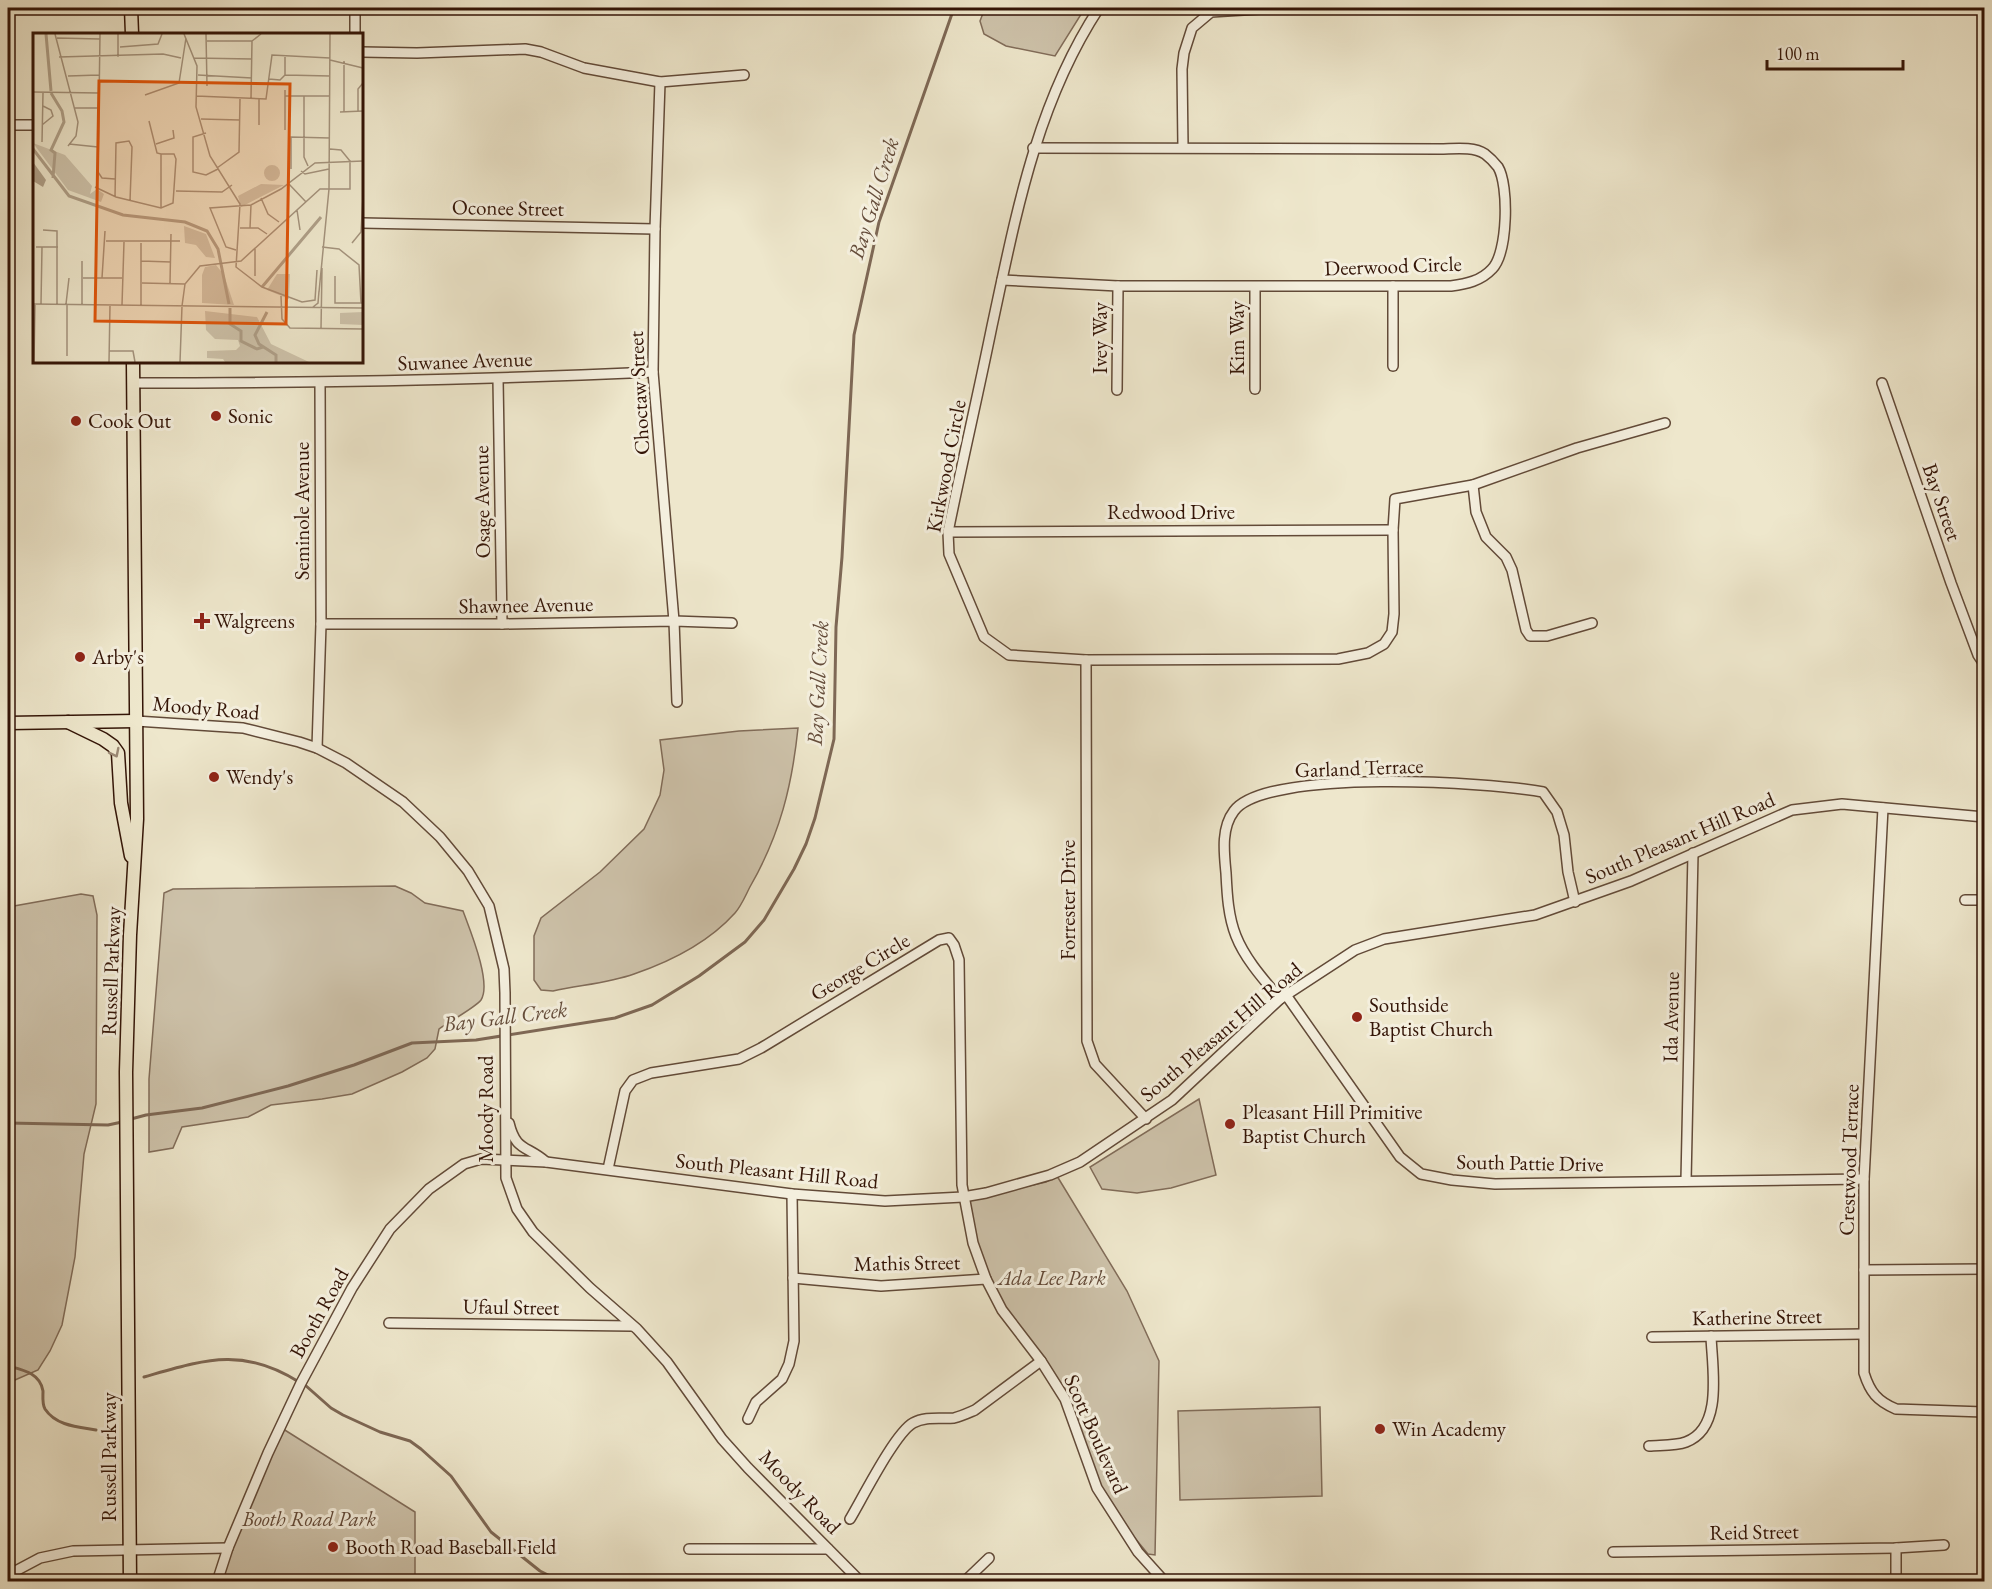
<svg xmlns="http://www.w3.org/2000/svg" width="1992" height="1589" viewBox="0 0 1992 1589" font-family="'EB Garamond',serif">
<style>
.green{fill:#cec3ab;stroke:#816c59;stroke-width:1.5}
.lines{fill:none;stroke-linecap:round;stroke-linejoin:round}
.stream{stroke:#7e6855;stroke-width:3}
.minor-casing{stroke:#624a38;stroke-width:12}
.major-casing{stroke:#341507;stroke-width:15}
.minor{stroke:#f4efde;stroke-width:9}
.major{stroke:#eee7cc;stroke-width:12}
.oneway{stroke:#9a8873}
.poi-dot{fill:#8f2418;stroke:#f4efde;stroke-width:2}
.labels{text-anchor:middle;stroke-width:6;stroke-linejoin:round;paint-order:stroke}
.street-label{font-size:21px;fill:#341507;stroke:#f4efde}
.poi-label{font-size:21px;fill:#341507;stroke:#f4efde;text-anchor:start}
.park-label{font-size:21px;font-style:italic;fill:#624938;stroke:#f4efde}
.water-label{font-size:22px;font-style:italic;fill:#654d3b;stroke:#f4efde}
.inset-river{fill:none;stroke:#afa089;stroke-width:3}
.inset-road{fill:none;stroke:#a4937d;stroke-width:1.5}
.view{fill:#df560c;fill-opacity:0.15;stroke:#df560c;stroke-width:3}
.inset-edge{fill:none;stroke:#341507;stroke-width:3}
</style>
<rect width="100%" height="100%" fill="#eee7cc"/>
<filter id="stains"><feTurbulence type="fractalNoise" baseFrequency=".00333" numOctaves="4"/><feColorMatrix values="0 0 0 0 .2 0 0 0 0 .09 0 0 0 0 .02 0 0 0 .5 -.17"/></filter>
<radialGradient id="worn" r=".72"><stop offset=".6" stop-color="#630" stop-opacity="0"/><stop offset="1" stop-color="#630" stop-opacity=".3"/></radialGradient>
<g class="green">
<polygon points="985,8 1085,8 1055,56 1006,46 984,34 980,21"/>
<path d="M798,728C792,786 780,834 751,885C746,894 742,905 735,913C708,943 672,961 634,974C609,983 580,985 553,991L541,990L534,980V936L541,918L600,872L644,829L660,795L664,770L660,740L739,731Z"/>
<path d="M395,886L411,893L425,903L463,911C470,930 492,983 481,1000C476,1007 447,1023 439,1029L435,1049L427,1058L402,1072L352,1094L322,1099L271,1105L248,1117L182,1127L173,1148L149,1152V1079L164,893L173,889Z"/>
<polygon points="81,894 93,896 97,915 96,1104 84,1154 75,1257 62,1325 50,1351 38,1370 8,1383 8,912 14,906"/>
<polygon points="1199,1099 1216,1175 1171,1188 1137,1193 1102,1189 1090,1167"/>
<polygon points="1057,1176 1127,1291 1159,1361 1155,1555 1148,1554 1120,1520 1099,1488 1067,1398 1004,1309 974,1242 966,1200 1046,1182"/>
<polygon points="1320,1407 1322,1496 1180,1500 1178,1411"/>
<polygon points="280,1427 415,1512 415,1581 217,1582"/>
</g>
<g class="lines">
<g class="stream">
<polyline points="131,1119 146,1115 202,1108 288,1086 354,1065 412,1043 476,1040 615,1018 652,1005 699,976 745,942 764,920 794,869 806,844 815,818 834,739 836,627 842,557 854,335 879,222 954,8"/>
<polyline points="8,1123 108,1125 122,1122"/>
<path d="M8,1366C23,1370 40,1373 43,1391C43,1397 42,1404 45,1409C56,1426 79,1427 96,1430"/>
<path d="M144,1377C204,1360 242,1346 299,1382"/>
<polyline points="305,1385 331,1408 343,1415 380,1432 410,1441 421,1449 451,1476 491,1532 540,1571 562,1582"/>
</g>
<g class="minor-casing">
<g id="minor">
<polyline points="355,8 355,34"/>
<path d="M1099,8C1036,104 1016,215 992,326C978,395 962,463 948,532L949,554L984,637L1009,655L1086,660L1338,659L1368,653L1384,644L1392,632L1394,614L1393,530L1395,499L1473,485L1577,448L1665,423"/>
<polyline points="362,52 417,53 525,49 541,52 584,68 660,82 744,75"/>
<polyline points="660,82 655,229 653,372 674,621 677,702"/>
<polyline points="8,125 34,125"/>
<polyline points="1183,147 1182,69 1184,53 1192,28 1211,12 1260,9 1396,8"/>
<polyline points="362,223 655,229"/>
<path d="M1002,280L1118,286H1451C1466,284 1481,281 1492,269C1508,253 1509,185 1498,167C1494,162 1489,157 1485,154C1473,146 1453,149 1440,149L1033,148"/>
<polyline points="1393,286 1393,366"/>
<polyline points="498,379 502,624"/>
<path d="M133,383C307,383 480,380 653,372"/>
<polyline points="1882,383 1951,583 1978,655 1984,664"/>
<polyline points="1255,389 1255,287"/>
<polyline points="1117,390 1118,286"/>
<polyline points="1473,485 1476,512 1486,537 1506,557 1512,570 1526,630 1530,636 1547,636 1592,623"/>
<polyline points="948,532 1393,530"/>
<polyline points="321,624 502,624 674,621 732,623"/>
<polyline points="1086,660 1087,1041 1095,1064 1146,1119"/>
<polyline points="136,721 243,728 299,742 317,748 346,763 403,802 440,837 468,871 489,906 504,969 505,993 506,1178 517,1209 533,1232 590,1288 637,1329 667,1362 722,1439 748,1468 861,1582"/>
<polyline points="317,748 321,624 320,383"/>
<path d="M1883,808L1864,1179V1373C1870,1392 1877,1401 1896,1409L1984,1412"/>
<polyline points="1965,900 1984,900"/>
<polyline points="1286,995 1400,1157 1421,1174 1452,1180 1495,1184 1864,1179"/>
<path d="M1280,999C1264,980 1245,959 1236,936C1228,916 1227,893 1226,873C1224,852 1221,828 1234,811C1266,768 1490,782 1543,792L1557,812L1564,835L1568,872L1575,902"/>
<path d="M509,1123C516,1152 527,1145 546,1162"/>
<polyline points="608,1169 625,1091 633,1080 651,1073 739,1059 761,1048 939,940 949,938 954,945 959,960 962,1185 973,1243 986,1279 1002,1310 1041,1361 1065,1399 1097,1488 1138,1552 1165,1582"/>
<polyline points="1686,1181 1693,853"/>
<polyline points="1864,1270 1984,1269"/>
<polyline points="793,1278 881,1286 986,1279"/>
<polyline points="389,1323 632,1326"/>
<polyline points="1652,1337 1863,1334"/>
<polyline points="748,1419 756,1402 782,1379 789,1364 794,1341 792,1194"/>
<path d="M1649,1446C1661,1445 1675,1446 1686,1442C1724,1428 1712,1367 1711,1336"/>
<path d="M850,1519C862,1499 895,1433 913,1423C925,1416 940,1419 954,1418C962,1416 968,1413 975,1410L1041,1361"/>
<polyline points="1896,1548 1896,1582"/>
<polyline points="689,1549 828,1549"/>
<polyline points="1613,1552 1896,1548 1944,1545"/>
<polyline points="8,1575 40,1558 73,1551 228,1548"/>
<polyline points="217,1582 228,1548 268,1453 301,1383 352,1288 390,1229 429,1189 464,1164 481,1159 546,1162 792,1194 885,1201 963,1197 986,1193 1050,1175 1080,1162 1172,1100 1280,999 1355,950 1384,939 1535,915 1631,881 1792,810 1842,804 1984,817"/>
<polyline points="964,1582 989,1558"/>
</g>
</g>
<g class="major-casing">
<g id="major">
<polyline points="131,8 132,34"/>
<polyline points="68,722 103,739 113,746 118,753 121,803 131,856"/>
<polyline points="8,723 136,721"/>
<polyline points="130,1582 126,1072 130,935 137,819 133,362"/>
</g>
</g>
<use href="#minor" class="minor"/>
<use href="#major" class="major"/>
</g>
<defs><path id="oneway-chevron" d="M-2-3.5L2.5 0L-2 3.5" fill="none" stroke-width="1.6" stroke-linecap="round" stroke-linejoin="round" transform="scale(1.5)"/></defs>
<use class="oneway" href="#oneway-chevron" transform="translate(115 753) rotate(63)"/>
<g class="poi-dot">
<circle cx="216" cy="416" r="6"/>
<circle cx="76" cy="421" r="6"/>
<path d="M199 612h6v6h6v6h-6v6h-6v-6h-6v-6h6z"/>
<circle cx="80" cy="657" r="6"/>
<circle cx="214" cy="777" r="6"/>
<circle cx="1357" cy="1017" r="6"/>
<circle cx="1230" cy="1124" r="6"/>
<circle cx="1380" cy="1429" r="6"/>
<circle cx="333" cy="1547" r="6"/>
</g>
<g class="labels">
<g class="street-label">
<text transform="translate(508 208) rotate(1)" y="7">Oconee Street</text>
<text transform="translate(1393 266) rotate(-2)" y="7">Deerwood Circle</text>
<text transform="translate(1100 338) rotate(-90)" y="7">Ivey Way</text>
<text transform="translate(1237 338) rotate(-90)" y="7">Kim Way</text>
<text transform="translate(465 361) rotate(-2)" y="7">Suwanee Avenue</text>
<text transform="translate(639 393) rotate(-93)" y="7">Choctaw Street</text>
<text transform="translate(946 466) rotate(-79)" y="7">Kirkwood Circle</text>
<text transform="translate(482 502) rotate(-91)" y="7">Osage Avenue</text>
<text transform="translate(1942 502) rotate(71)" y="7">Bay Street</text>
<text transform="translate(302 511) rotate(-90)" y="7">Seminole Avenue</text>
<text x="1171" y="519">Redwood Drive</text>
<text transform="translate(526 605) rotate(-1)" y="7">Shawnee Avenue</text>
<text transform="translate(206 708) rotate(5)" y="7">Moody Road</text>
<text transform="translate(1359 768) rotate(-2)" y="7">Garland Terrace</text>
<text transform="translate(1680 838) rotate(-23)" y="7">South Pleasant Hill Road</text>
<text transform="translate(1068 900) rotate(-90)" y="7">Forrester Drive</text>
<text transform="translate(860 967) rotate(-31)" y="7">George Circle</text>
<text transform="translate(111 971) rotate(-88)" y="7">Russell Parkway</text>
<text transform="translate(1671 1017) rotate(-89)" y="7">Ida Avenue</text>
<text transform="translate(1221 1032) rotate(-40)" y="7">South Pleasant Hill Road</text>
<text transform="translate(486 1109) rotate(-90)" y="7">Moody Road</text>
<text transform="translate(1849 1160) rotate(-88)" y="7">Crestwood Terrace</text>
<text transform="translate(1530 1163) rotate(1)" y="7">South Pattie Drive</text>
<text transform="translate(777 1171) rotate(6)" y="7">South Pleasant Hill Road</text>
<text transform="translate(907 1263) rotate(-1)" y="7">Mathis Street</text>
<text transform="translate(511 1307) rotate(1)" y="7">Ufaul Street</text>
<text transform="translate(319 1313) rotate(-61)" y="7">Booth Road</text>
<text transform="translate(1757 1317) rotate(-1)" y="7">Katherine Street</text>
<text transform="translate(1096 1434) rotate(66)" y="7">Scott Boulevard</text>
<text transform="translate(109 1457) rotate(-90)" y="7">Russell Parkway</text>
<text transform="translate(800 1492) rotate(46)" y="7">Moody Road</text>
<text transform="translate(1754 1532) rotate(-1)" y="7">Reid Street</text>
</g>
<g class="poi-label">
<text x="228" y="423">Sonic</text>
<text x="88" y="428">Cook Out</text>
<text x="214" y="628">Walgreens</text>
<text x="92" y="664">Arby's</text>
<text x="226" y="784">Wendy's</text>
<text x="1369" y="1012">Southside<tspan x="1369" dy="24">Baptist Church</tspan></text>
<text x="1242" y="1119">Pleasant Hill Primitive<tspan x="1242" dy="24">Baptist Church</tspan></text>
<text x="1392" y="1436">Win Academy</text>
<text x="345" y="1554">Booth Road Baseball Field</text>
</g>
<g class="park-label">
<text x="1052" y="1285">Ada Lee Park</text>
<text x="309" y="1526">Booth Road Park</text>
</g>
<g class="water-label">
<text transform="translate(873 198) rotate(-73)" y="8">Bay Gall Creek</text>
<text transform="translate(817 683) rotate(-87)" y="8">Bay Gall Creek</text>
<text transform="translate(505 1016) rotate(-7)" y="8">Bay Gall Creek</text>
</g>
</g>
<g transform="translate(33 33)">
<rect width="330" height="330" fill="#eee7cc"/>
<path d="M0,110L32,122L59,153L57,161L64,156L71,161L68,169L35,157ZM231 140a8 8 0 1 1 16 0a8 8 0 1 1-16 0ZM228,151L251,152L208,174L205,163ZM151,193L173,201L182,225L173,224L163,212L152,210ZM183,232L191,242L201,272L169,270V242L172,234ZM244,241H257L256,266L234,257ZM172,278L224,284L238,311L276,329H192L190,326L174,325V318L203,317L207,313L205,307L182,306L173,297ZM330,279V292L307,291V280Z" fill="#cec3ab"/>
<path d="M0,129L13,147L10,154L0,148Z" fill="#afa089"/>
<path class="inset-river" d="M13,1L18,58M18,60L29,78L31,89L18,117L22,120L20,145M0,116L36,163L90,182L152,189L174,198L185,216L196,271M229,254L288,184M197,275V291L208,298V308L224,316L230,314M234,279L222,302L226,311L243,322V329"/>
<path class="inset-road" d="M22,1L45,89L43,103L35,113M67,1L65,139L69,145L82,146M151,1L164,33L163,74L177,123L207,171L203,234L229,254L269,269L282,267L284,237M173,1L174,53M24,5L67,6M174,8H219M87,14L125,11L129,1M26,24L130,21L148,25M85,24V1M161,25L219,26M297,27L330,35M165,42L219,45M252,42L297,43M35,43L66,42M236,46L247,47L252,42V24M252,57V97M0,59L66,60M112,62L146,50L153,5M163,63L233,66L239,22L297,25M252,63H297M271,63V124L275,133M218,66L219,8L228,1M41,75H66M325,78V56L330,50M307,79L330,78M311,79V28M168,86L207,87M116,88L124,120L128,121M9,92L20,83L18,77L10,73M226,92V66M173,100L160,104V139L173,142L185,136M9,109L10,60M36,111L65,114M123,111L141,105L140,97M184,135L206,119L207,66M258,136V104L297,105M268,138L272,141L296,136M255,150L273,169M62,154L83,164L128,175L140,170L143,126L141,121H128M143,158L189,159L199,152M82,164L83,110L96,108L99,114L97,168M228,165L235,181L246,189M128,175V121M264,177L267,197M207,195H225L234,201M217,195L218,172M10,197L24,198V271M73,208H147M108,210V272M319,210L328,199L330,164M3,214H25M289,214L306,216L326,232L328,270M203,217L193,214L177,175L218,172L248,156L282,130L330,128M108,228L138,229M222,243V215M302,243V270H330M50,245H89M69,245L72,198M109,250L152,251M137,250L138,201M286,259L296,156L297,1M248,263L249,286L257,295L330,296M0,271L330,275M8,271L9,214M33,271L36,245M49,272V228M89,272L91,209M149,273L152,251L167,233L208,228L287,156H317V128L308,117L297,116M280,274L285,270L286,258M288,296L289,235M76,318H100L102,329M34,323V272M1,329L2,271M76,329L77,272M147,329L149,273"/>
<path class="view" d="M66,48L257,51L253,291L62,288Z"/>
<rect width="330" height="330" class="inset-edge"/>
</g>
<rect width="1992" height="1589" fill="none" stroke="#eee7cc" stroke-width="30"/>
<rect x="9" y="9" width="1974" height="1571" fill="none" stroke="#341507" stroke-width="3"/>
<rect x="15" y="15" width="1962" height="1559" fill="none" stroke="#341507" stroke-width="1.5"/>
<path d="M1767 60v9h136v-9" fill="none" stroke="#341507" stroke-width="3"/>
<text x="1776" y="60" font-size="18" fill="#341507" stroke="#f4efde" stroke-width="4.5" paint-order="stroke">100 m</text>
<rect width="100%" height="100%" filter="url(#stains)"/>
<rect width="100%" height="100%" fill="url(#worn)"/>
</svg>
